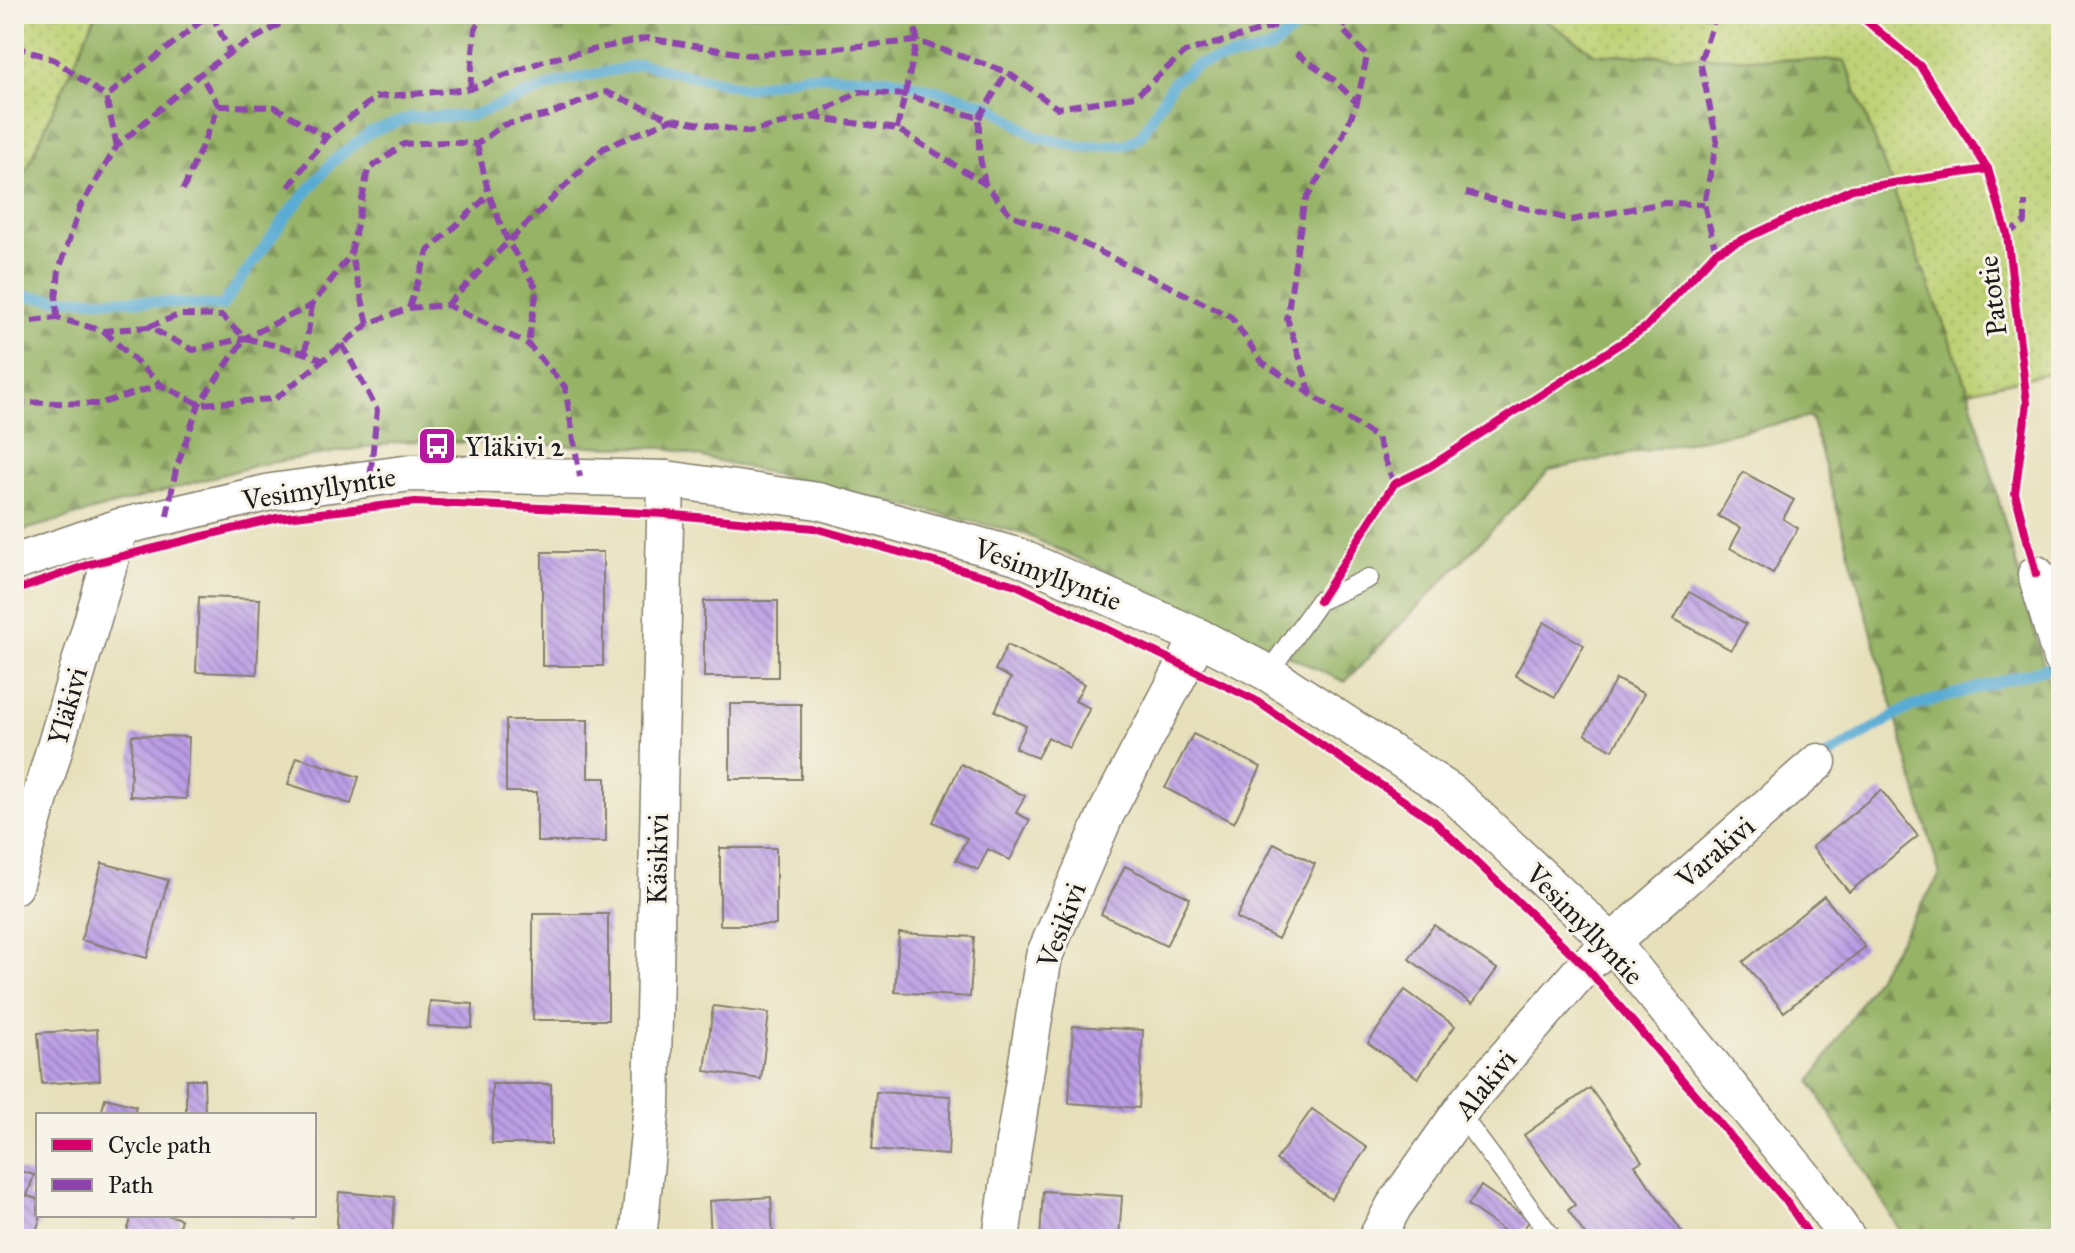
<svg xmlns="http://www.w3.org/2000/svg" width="2075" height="1253" viewBox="0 0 2075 1253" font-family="'IM FELL Great Primer',serif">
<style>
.grass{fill:url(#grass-dots);stroke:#6d7648;stroke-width:2}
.forest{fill:url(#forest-firs);stroke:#596841;stroke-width:2}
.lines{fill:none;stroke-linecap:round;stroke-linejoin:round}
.stream{stroke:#59abd4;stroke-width:11}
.building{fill:url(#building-back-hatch)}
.lane-casing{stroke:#827e6c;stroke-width:21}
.street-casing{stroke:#827e6c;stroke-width:39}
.lane{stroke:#fff;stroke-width:18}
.street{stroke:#fff;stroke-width:36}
.quiet{stroke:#8e44ad;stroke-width:6;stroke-dasharray:12 6;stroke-linecap:butt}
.cycleway-casing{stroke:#f7f3e8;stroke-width:13}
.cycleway{stroke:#d6006c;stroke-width:8}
.labels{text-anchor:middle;stroke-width:6;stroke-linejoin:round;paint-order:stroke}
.street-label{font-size:28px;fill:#1c1c1c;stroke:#f7f3e8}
.poi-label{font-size:28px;fill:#1c1c1c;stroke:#f7f3e8;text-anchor:start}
</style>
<defs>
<pattern id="grass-dots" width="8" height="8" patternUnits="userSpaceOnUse" patternTransform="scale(2)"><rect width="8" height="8" fill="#bed174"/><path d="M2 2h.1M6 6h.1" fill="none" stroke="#a3b364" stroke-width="1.8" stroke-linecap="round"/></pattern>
<pattern id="forest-firs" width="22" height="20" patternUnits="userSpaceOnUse" patternTransform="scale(2)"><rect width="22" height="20" fill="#96b366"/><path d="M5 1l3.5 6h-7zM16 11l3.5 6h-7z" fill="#7a9153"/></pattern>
<pattern id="building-back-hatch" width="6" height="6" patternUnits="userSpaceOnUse" patternTransform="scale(2)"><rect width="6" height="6" fill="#ba9be5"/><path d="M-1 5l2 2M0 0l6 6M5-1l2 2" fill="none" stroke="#967eb9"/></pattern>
</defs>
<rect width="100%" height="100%" fill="#f7f3e8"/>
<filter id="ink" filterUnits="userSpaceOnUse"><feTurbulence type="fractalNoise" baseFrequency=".0125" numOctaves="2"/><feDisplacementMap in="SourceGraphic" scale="16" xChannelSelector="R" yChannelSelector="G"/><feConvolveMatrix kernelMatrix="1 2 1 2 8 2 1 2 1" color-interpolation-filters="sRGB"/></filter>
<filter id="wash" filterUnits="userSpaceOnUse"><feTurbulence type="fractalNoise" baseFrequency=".006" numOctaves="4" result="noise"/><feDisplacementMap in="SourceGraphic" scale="32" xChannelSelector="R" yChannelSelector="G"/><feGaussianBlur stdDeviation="1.8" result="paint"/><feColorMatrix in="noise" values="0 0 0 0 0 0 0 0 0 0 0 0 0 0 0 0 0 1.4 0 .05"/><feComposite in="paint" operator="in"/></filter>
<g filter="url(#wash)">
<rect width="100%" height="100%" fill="#e7e0bb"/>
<g class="grass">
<polygon points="14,14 96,14 14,198"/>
<polygon points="1536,14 2061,14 2061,370 1969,391 1845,61 1596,54"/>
</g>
<polygon class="forest" points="96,14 1536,14 1596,54 1845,61 1969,391 2061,728 2061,1206 2040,1239 1905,1239 1811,1082 1940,875 1811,417 1550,470 1345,682 1025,534 664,448 405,441 257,465 14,533 14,198"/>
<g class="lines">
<g class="stream">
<polyline points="1573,14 1576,16"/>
<polyline points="14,295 56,299 126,300 222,306 288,214 333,161 370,132 412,117 471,116 560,82 642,64 746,88 805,75 894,79 989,105 1037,137 1083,147 1127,144 1141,136 1173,82 1197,65 1271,49 1288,34 1317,14"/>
<polyline points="1822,759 1910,707 2050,667"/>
</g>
</g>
<g id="blocks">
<g class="building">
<polygon points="1743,472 1794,500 1783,519 1798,528 1773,573 1730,548 1741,528 1718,516"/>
<rect x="542" y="552" width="61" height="114"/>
<polygon points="1689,592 1746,624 1731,650 1674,619"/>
<polygon points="199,597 260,599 257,674 196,672"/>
<rect x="704" y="601" width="74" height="76"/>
<polygon points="1544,622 1584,645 1555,697 1515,675"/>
<polygon points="1007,645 1084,684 1075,701 1090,708 1069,748 1048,737 1037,758 1015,748 1026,726 995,711 1011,678 995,670"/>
<polygon points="1616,679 1644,694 1613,750 1585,734"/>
<rect x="730" y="704" width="71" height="75"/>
<polygon points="506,720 588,720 588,778 606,778 606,842 537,842 537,792 506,792"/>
<polygon points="1193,734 1261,767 1234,823 1165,788"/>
<polygon points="132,735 189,737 186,799 130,796"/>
<polygon points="297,757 359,777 351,804 288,784"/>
<polygon points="961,764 1025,796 1016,813 1030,820 1010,860 988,849 978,870 956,860 967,838 933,822"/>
<polygon points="1881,790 1918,836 1849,892 1812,847"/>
<polygon points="1274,843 1315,864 1278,939 1236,918"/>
<rect x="720" y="848" width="56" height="77"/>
<polygon points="102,863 168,880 147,958 81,940"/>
<polygon points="1125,866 1190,898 1166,946 1101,914"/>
<polygon points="1824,896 1865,947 1784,1012 1743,962"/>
<rect x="533" y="914" width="75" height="106"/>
<polygon points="1434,925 1497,969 1472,1004 1409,959"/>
<polygon points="899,933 974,937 970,997 895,992"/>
<polygon points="1405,990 1455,1026 1418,1078 1368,1043"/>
<polygon points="430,1001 473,1004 472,1028 428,1026"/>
<polygon points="713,1006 769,1013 761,1079 705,1071"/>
<polygon points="1073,1026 1143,1030 1139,1108 1069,1103"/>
<polygon points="97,1029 100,1080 42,1084 38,1033"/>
<polygon points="186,1079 204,1079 205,1115 186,1115"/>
<rect x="492" y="1084" width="59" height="60"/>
<polygon points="1590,1088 1642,1161 1635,1165 1687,1239 1588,1239 1568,1210 1575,1205 1524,1135"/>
<polygon points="876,1092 951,1096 948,1155 872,1150"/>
<polygon points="105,1098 136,1106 134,1115 101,1115"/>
<polygon points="1312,1109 1367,1148 1331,1199 1276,1160"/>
<polygon points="14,1169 34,1175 27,1196 38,1199 38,1215 41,1215 34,1239 14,1239"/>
<polygon points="1481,1186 1530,1220 1516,1239 1468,1205"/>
<polygon points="1043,1191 1122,1196 1119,1239 1040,1239"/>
<polygon points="339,1192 395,1197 392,1239 336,1239"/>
<polygon points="771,1197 773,1239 711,1239 709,1201"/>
<polygon points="132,1215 168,1215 181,1219 178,1231 203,1239 125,1239"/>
<polygon points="264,1215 295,1215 295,1219 264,1217"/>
</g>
</g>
</g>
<g filter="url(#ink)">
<use href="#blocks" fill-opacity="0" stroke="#827e6c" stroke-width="2"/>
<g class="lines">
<g class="lane-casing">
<g id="lane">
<polyline points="1268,673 1319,601 1369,578"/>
<polyline points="1459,1113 1553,1239"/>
</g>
</g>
<g class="street-casing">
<g id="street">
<polyline points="14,563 120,527 271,492 411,473 666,479 818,501 1017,556 1199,637 1268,673 1451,792 1612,943 1808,1182 1848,1239"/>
<polyline points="2036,574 2061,658"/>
<polyline points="14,886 120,527"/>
<polyline points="638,1239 652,1105 666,479"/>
<polyline points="1001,1239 1013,1149 1044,956 1106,814 1199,637"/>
<polyline points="1376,1239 1394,1206 1468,1101 1585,966 1818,762"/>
</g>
</g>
<use href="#lane" class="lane"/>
<use href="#street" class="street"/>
<g class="quiet">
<polyline points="212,14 230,53"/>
<polyline points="1980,14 1996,18 2028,14"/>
<polyline points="14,46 55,60 106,97"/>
<polyline points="1296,53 1333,79 1357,103"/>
<polyline points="470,89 475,29 485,14"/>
<polyline points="219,106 275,107 326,137"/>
<polyline points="811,117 859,92 906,95 979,118 979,152 985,184"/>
<polyline points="979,118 1007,72"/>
<polyline points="897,129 917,41 914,14"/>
<polyline points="477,144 489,195 508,242 537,289 528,344"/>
<polyline points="117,146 106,97 210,14"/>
<polyline points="289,187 326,137 376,97 470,89 546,60 647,38 749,55 917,41 1007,72 1057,108 1136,96 1185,52 1273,27 1280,14"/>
<polyline points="183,190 219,106 200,74"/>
<polyline points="1466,193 1572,220 1664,203 1704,204"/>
<polyline points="2007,234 2025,222 2025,202"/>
<polyline points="1716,252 1704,204 1717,141 1700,61 1716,14"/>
<polyline points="447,305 508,242 604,148 672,119"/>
<polyline points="409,308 428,251 489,195"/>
<polyline points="57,318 56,299 59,270 80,207 117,146 200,74 230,53 297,14"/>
<polyline points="14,323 57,318 104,331 148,327 193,350 245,338 312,305 351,254"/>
<polyline points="368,324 351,254 368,170 404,144 445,142 477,144 503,125 548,115 606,92 672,119 749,132 810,117 897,129 985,184 1011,215 1064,234 1231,317 1262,362 1377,438 1394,484"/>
<polyline points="148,327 179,315 222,316 245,338 305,353 322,360"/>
<polyline points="104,331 161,385 199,404 275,399 368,324 409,308 447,305 528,344 565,387 580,477"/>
<polyline points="342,344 377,410 370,479"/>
<polyline points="305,353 312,305"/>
<polyline points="1311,394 1287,318 1304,203 1342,137 1357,103 1367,56 1342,29 1353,14"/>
<polyline points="14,402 98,404 161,385"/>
<polyline points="167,516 176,469 199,404 245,338"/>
</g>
<g class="cycleway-casing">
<g id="cycleway">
<polyline points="1858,14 1920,66 1988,169 2007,234 2027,403 2015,493 2036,574"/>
<polyline points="14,591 90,564 277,518 415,502 665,514 814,528 1016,585 1255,700 1434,821 1585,966 1786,1201 1812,1239"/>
<polyline points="1319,601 1394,484 1429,467 1646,327 1716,252 1852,189 1988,169"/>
</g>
</g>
<use href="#cycleway" class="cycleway"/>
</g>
</g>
<defs>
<g id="bus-square" transform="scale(2)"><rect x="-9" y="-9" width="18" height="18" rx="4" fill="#b5179e" stroke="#f7f3e8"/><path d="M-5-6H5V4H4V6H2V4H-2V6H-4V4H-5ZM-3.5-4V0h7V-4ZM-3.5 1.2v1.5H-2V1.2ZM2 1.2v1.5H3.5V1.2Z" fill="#fff"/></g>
</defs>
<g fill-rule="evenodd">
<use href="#bus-square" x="437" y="446"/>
</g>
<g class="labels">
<g class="street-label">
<text transform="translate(1992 296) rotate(-97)" y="10">Patotie</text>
<text transform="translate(319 488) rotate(-9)" y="10">Vesimyllyntie</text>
<text transform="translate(1048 574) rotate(21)" y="10">Vesimyllyntie</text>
<text transform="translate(67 706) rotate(-74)" y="10">Yläkivi</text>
<text transform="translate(1715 852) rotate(-41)" y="10">Varakivi</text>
<text transform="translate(657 859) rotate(-89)" y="10">Käsikivi</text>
<text transform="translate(1585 924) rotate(46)" y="10">Vesimyllyntie</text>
<text transform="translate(1061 925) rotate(-69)" y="10">Vesikivi</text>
<text transform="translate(1485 1084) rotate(-51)" y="10">Alakivi</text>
</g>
<g class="poi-label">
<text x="465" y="456">Yläkivi 2</text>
</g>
</g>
<rect width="2075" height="1253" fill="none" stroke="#f7f3e8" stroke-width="48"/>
<rect x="36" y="1113" width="280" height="104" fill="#f7f3e8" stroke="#9f9d96" stroke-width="2"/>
<rect x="52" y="1139" width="40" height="12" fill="#d6006c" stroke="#9f9d96" stroke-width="2"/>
<text x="108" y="1153" font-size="24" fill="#1c1c1c">Cycle path</text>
<rect x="52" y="1179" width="40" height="12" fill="#8e44ad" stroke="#9f9d96" stroke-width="2"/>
<text x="108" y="1193" font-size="24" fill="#1c1c1c">Path</text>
</svg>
